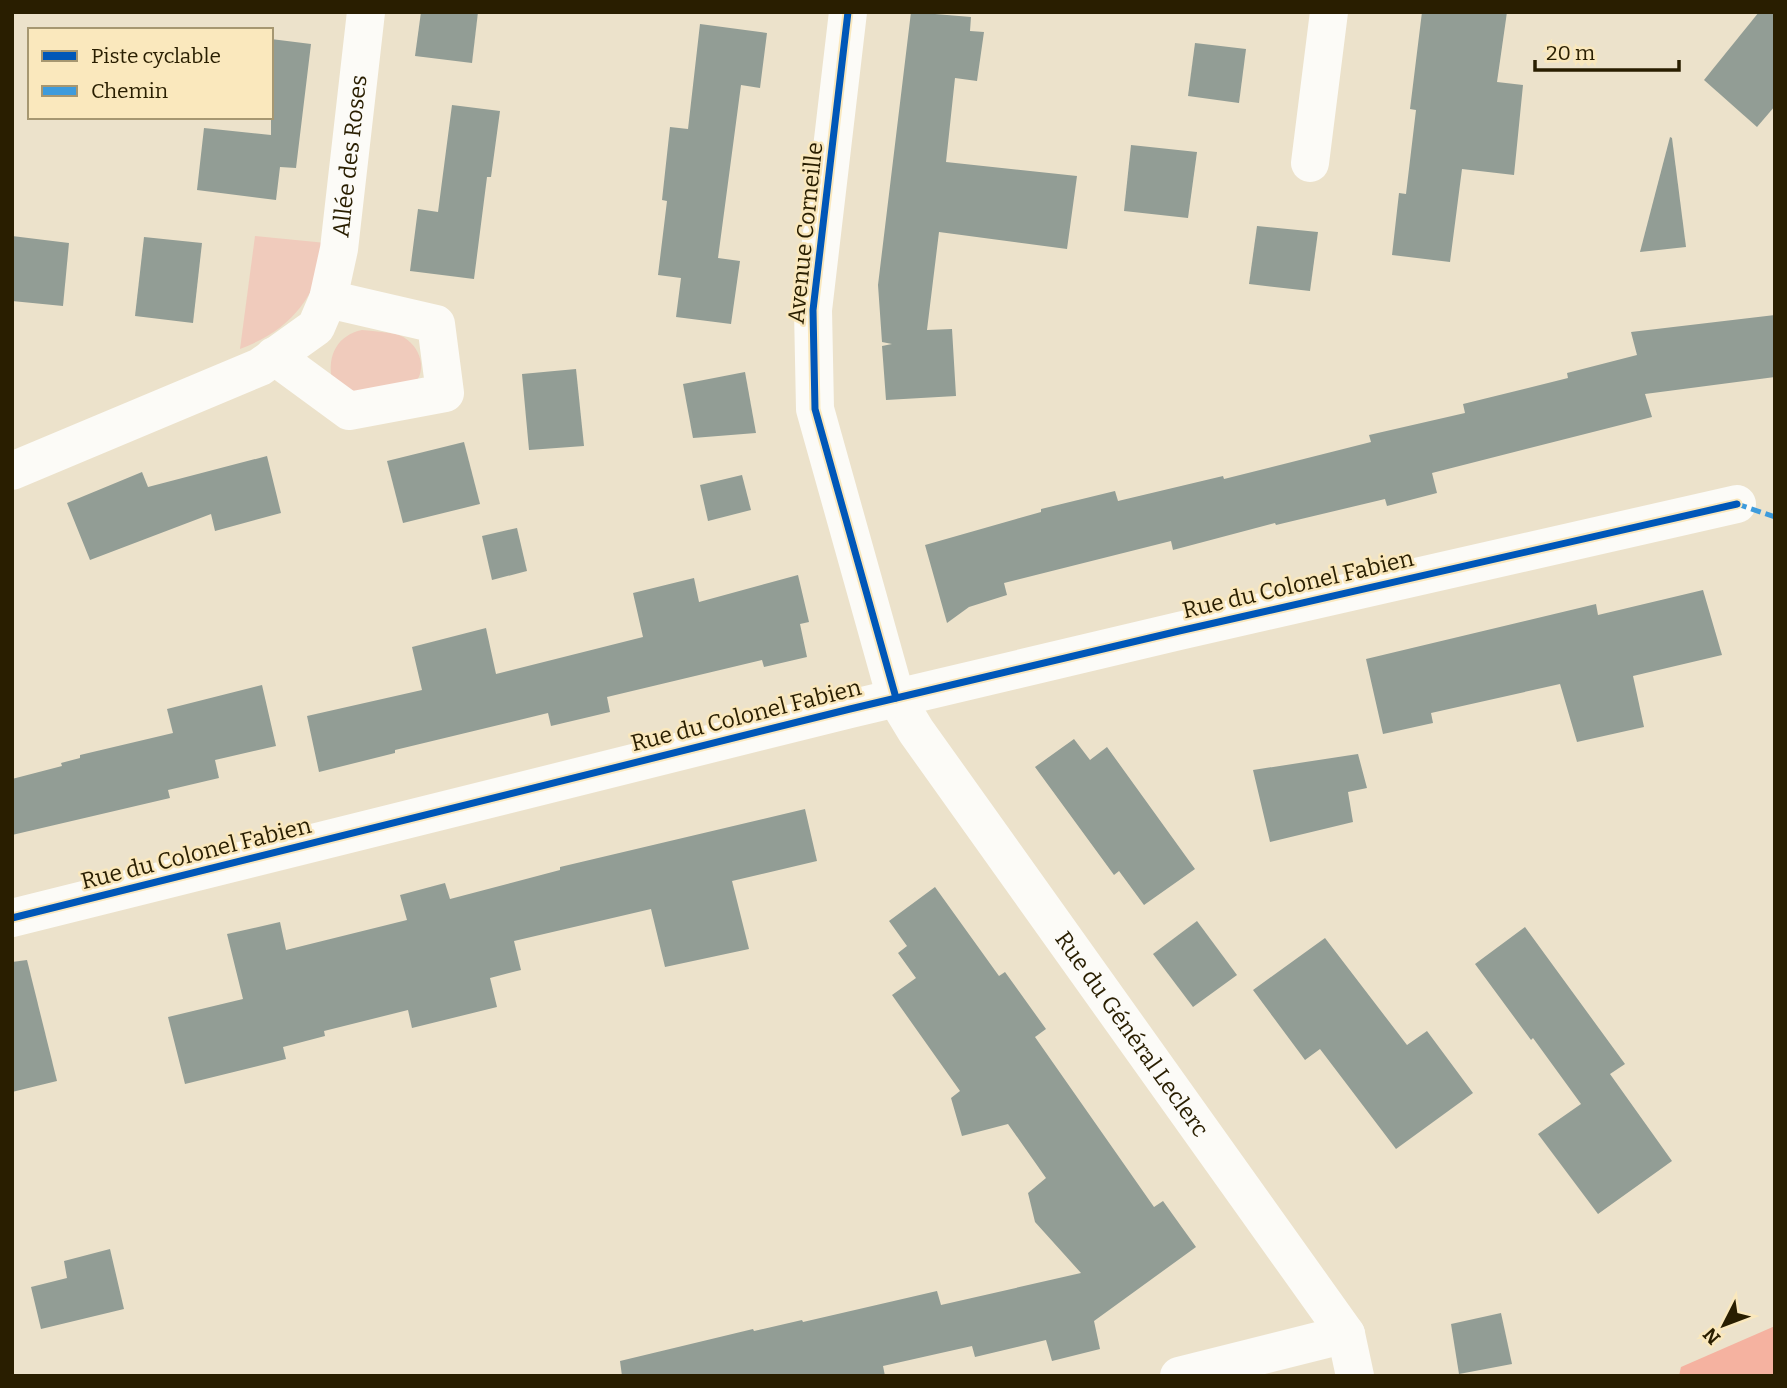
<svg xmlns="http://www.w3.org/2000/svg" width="1787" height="1388" viewBox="0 0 1787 1388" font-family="Bitter,serif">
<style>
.green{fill:#f0cbbc}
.forest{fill:#f5b2a0}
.building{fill:#929d95}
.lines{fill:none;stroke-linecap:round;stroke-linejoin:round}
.minor{stroke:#fcfbf7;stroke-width:38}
.quiet{stroke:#3d9bdc;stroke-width:5;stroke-dasharray:10 5;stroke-linecap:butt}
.cycleway-casing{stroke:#fae8bd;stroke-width:11}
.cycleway{stroke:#0057b8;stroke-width:7}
.labels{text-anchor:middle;stroke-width:5;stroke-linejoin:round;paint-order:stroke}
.street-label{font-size:23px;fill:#291e00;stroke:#fae8bd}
</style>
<rect width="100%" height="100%" fill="#ece2cb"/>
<g class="green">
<path d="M255,236L326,243C318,296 291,330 240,349Z"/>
<path d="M362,330C373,331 385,332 396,334C418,340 431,370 412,386C401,394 382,396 370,400L332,379C327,355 338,335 362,330Z"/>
</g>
<polygon class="forest" points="1775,1326 1775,1376 1679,1376 1681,1367"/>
<g class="building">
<polygon points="421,12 478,12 472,63 415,56"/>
<polygon points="911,12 971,17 970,31 984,32 977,81 955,78 946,162 1077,176 1067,249 939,232 927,330 952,329 956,396 886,400 882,346 892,344 882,342 878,285"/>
<polygon points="1422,12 1507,12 1497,82 1523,85 1514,175 1462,169 1450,262 1392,255 1399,193 1406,194 1416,110 1410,109"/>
<polygon points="1759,12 1775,12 1775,106 1757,127 1704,80"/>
<polygon points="700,24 767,33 760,88 741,85 718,258 740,261 731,324 676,317 681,278 658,275 667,201 662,200 670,127 688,129"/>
<polygon points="271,39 311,44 296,168 280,167 276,200 197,190 204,128 271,135"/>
<polygon points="1195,43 1246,49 1239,103 1188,96"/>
<polygon points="452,105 500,111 491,177 487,177 474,279 410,271 418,209 438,212"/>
<polygon points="1670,137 1672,138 1686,247 1640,252"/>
<polygon points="1131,145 1197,152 1188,218 1124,211"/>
<polygon points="1257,226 1318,232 1310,291 1249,284"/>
<polygon points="12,236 69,243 63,306 12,301"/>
<polygon points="144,237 202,243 193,323 135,316"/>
<polygon points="1775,315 1775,377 1645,394 1652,417 1432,473 1437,493 1387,506 1385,499 1276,525 1275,523 1173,550 1171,541 1004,583 1007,595 969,607 947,623 925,545 1041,512 1041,509 1115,491 1118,501 1223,476 1224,479 1371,442 1369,435 1465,413 1463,404 1568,378 1567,373 1637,355 1631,332"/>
<polygon points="576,369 584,446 529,450 522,374"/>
<polygon points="745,372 756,433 693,438 683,384"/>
<polygon points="464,442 480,504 403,523 387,461"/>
<polygon points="267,456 281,513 215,531 211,514 90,560 67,503 142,472 148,487"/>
<polygon points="742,475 751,510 708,521 700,485"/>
<polygon points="517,528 527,571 492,580 482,536"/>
<polygon points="798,575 809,622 800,624 807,657 764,667 762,660 607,697 610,712 551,726 548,713 395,750 395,753 319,772 307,716 422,690 412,647 486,628 496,674 643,637 633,593 694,578 699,602"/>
<polygon points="1703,590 1722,655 1633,676 1644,727 1577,742 1560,684 1431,713 1433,723 1383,734 1366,659 1596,604 1598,615"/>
<polygon points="262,685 276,746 215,760 219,778 168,790 170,798 12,835 12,779 62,766 61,763 80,758 80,755 173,733 167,709"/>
<polygon points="1074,739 1090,760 1107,747 1195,869 1144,905 1119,871 1114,875 1035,767"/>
<polygon points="1358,754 1367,788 1348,792 1353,822 1270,842 1253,770"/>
<polygon points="805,809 817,861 732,881 749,949 665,967 651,909 514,941 521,970 490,978 497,1007 412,1028 408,1010 324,1031 325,1036 283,1047 286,1059 185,1084 168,1017 243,999 227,934 280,922 286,950 407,920 400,895 445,883 450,899 560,870 560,867"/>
<polygon points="935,887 999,976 1005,972 1046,1029 1035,1037 1154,1207 1163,1201 1196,1247 1094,1321 1100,1349 1052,1361 1046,1340 975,1357 972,1346 883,1366 885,1376 622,1376 620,1361 753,1329 754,1331 802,1320 803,1322 937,1291 941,1305 1081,1273 1035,1222 1028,1193 1046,1178 1008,1124 962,1136 951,1098 960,1091 892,995 916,978 898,953 907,946 889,921"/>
<polygon points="1197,921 1237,975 1193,1007 1153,954"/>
<polygon points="1525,927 1625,1064 1610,1074 1672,1161 1598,1214 1538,1134 1581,1104 1533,1038 1531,1040 1475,964"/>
<polygon points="1325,938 1407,1045 1427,1031 1473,1093 1396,1149 1320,1049 1305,1060 1253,990"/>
<polygon points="27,960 57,1081 12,1092 12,962"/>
<polygon points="110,1249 124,1309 41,1329 31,1287 67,1278 64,1261"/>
<polygon points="1501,1313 1512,1364 1459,1374 1451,1324"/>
</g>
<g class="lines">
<g class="minor">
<path id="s1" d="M848,12L813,310L815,409L896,698L916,731L1346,1334L1355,1376"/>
<polyline points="1310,163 1329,12"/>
<polyline points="274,356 349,411 445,393 436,324 328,299"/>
<path id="s2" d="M12,471L260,367L316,327L328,299L339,249L366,12"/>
<polyline points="12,918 850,709 1179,631 1737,504"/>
<polyline points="1179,1376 1346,1334"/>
</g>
<polyline class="quiet" points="1737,504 1775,517"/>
<g class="cycleway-casing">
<g id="cycleway">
<polyline points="848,12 813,310 815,409 896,698"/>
<polyline points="12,918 850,709 1179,631 1737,504"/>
</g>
</g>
<use href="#cycleway" class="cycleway"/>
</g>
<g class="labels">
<g class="street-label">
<text dy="8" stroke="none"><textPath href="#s2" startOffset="513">Allée des Roses</textPath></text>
<text transform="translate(805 233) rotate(-84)" y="8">Avenue Corneille</text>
<text transform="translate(1298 584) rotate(-13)" y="8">Rue du Colonel Fabien</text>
<text transform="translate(746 715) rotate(-14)" y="8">Rue du Colonel Fabien</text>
<text transform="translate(196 853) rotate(-14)" y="8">Rue du Colonel Fabien</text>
<text dy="8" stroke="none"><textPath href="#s1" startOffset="1110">Rue du Général Leclerc</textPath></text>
</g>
</g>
<rect width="1787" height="1388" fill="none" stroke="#291e00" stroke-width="28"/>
<rect x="28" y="28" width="245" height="91" fill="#fae8bd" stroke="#a69771" stroke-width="2"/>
<rect x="42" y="51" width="35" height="10" fill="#0057b8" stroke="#a69771" stroke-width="2"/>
<text x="91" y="63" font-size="21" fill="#291e00">Piste cyclable</text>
<rect x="42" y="86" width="35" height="10" fill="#3d9bdc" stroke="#a69771" stroke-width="2"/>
<text x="91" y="98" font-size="21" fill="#291e00">Chemin</text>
<g transform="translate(1724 1325) rotate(228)" stroke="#fae8bd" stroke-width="5" paint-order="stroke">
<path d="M0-5L12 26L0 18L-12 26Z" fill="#291e00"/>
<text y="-10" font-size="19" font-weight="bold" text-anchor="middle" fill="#291e00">N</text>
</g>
<path d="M1535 60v10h144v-10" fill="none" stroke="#291e00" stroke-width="3.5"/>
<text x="1546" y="60" font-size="21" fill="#291e00" stroke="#fae8bd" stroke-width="5" paint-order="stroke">20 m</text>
</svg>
